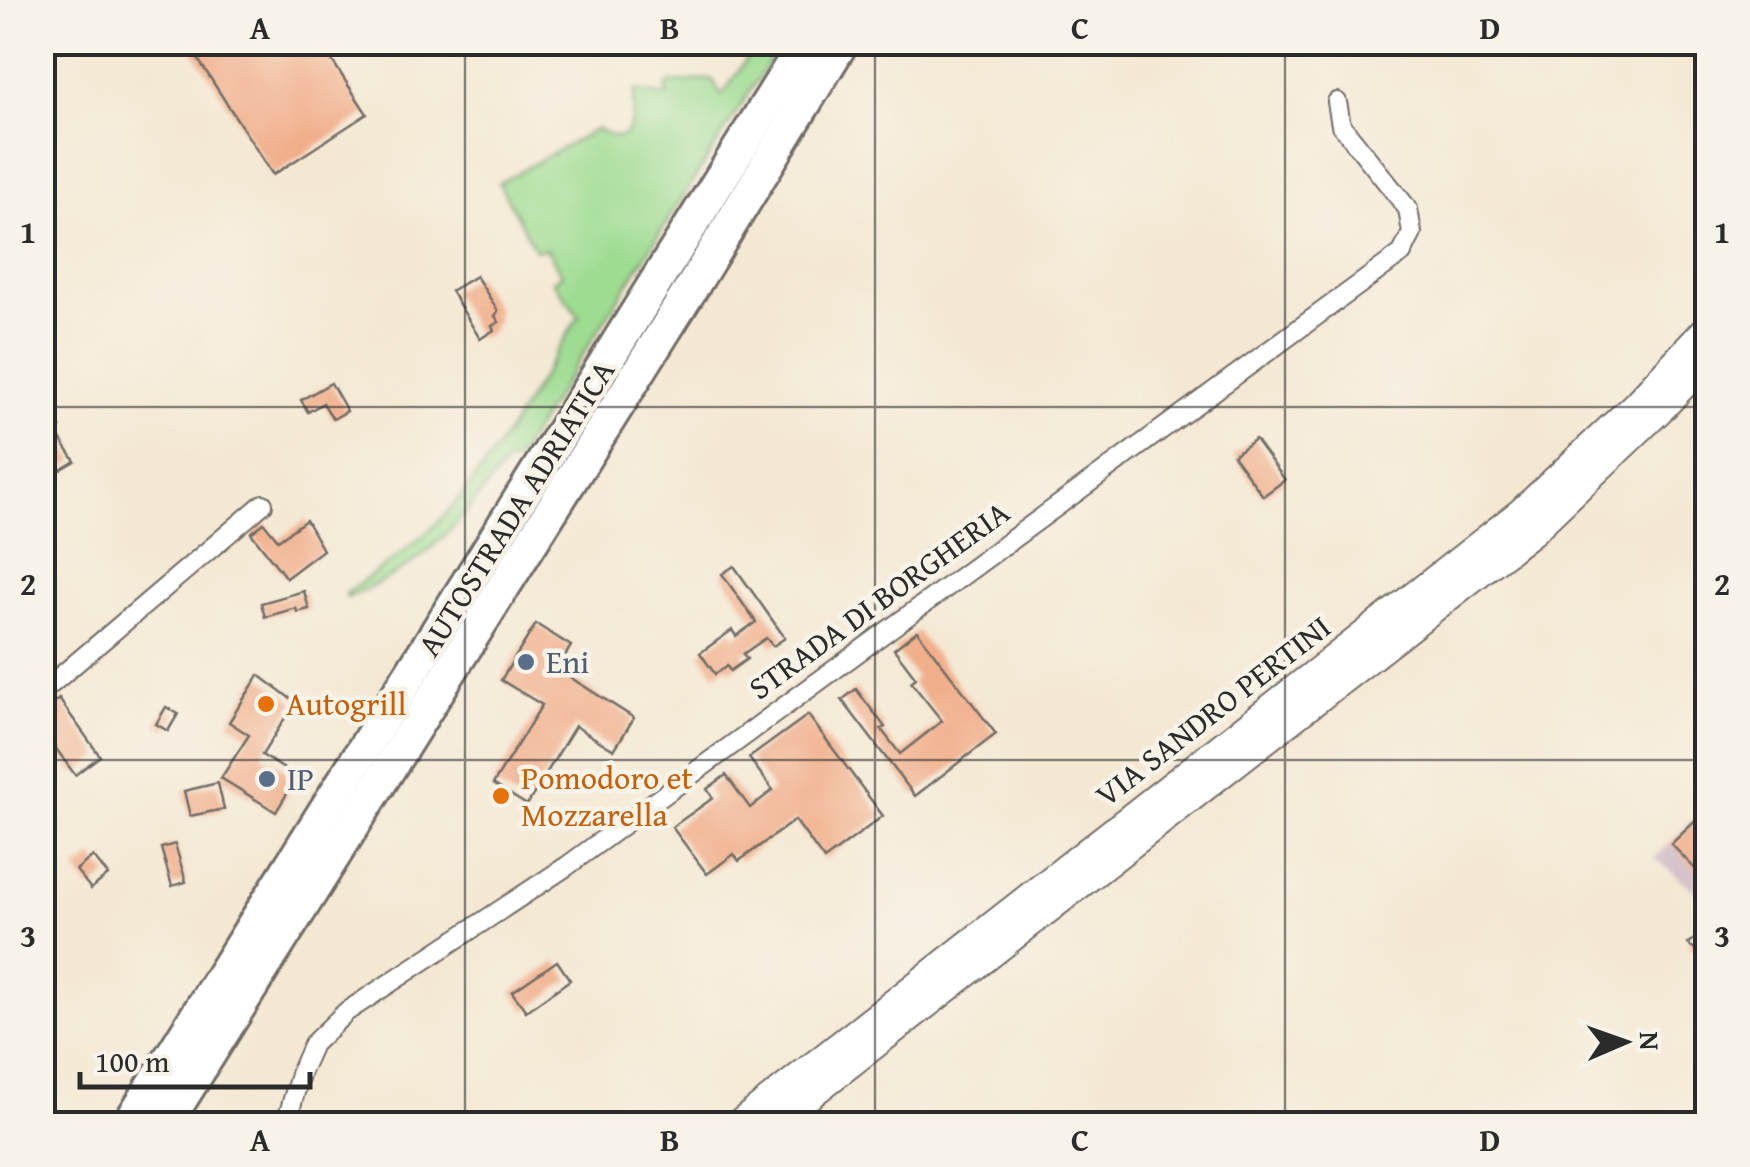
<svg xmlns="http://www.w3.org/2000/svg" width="1750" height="1167" viewBox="0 0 1750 1167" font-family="'Gentium Book Plus',serif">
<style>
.industrial{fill:#d2bdc8}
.green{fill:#9ddc91;stroke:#64845e;stroke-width:2.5}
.building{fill:#f1ae8a}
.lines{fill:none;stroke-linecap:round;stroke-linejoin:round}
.minor-casing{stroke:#716d66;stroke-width:22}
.primary-casing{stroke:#716d66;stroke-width:32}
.motorway-casing{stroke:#716d66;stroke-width:38}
.minor{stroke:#fff;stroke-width:18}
.primary{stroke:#fff;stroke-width:28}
.motorway{stroke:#fff;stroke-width:32}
.grid{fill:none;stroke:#2b2b2b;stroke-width:2.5;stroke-opacity:0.55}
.service-dot{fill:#5c6f8a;stroke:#f7f3e8;stroke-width:4}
.food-dot{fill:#e8710a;stroke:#f7f3e8;stroke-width:4}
.labels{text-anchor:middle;stroke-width:9;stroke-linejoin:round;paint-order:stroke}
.street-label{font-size:32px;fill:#2b2b2b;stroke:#f7f3e8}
.service-label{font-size:32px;fill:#4e5e75;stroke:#f7f3e8;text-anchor:start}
.food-label{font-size:32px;fill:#c56008;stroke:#f7f3e8;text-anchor:start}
.neatline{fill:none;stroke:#2b2b2b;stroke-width:4}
.grid-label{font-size:32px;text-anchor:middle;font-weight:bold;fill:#2b2b2b}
</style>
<rect width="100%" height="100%" fill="#f7f3e8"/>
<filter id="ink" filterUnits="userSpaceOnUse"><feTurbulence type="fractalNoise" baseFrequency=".01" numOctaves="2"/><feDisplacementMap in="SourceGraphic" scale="20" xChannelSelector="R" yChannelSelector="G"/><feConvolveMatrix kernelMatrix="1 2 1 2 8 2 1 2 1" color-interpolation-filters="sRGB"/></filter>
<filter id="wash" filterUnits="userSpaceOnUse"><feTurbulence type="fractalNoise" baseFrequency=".0048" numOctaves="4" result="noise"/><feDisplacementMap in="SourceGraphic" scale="40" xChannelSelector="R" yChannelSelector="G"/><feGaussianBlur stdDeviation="2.25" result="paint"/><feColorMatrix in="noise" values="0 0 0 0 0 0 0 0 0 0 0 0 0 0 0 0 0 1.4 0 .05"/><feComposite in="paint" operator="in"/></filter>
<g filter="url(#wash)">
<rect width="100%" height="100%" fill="#f4e8d3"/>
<polygon class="industrial" points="1707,806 1707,901 1655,858"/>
<path class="green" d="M757,43H781L515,461L506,463C452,530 430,563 347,598L345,594C385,566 426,539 457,501C504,445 540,378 579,316L553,281L562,275L547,249L535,250L499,183L597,129C636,153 632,116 635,91L668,96L666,86L671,83L712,79L722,96Z"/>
<g id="blocks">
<g class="building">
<polygon points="187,42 320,42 367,114 273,175"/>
<polygon points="476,276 498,311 495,316 499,322 492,326 494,330 480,339 451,291"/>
<polygon points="331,383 347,411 333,419 323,403 308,412 301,400"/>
<polygon points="42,400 60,427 54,430 75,461 57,472 42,450"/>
<polygon points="1255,439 1285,480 1263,496 1233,455"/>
<polygon points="306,520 323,550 286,578 251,533 264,523 278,540"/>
<polygon points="734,566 785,638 773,646 766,638 743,654 747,659 730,671 727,666 715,674 700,653 732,630 736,636 756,622 722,574"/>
<polygon points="304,591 309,609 297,612 296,608 265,617 261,603"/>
<polygon points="536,624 571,646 557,669 634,718 614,750 575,726 527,805 493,784 542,705 501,680"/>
<polygon points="917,631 996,734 915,796 842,700 856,689 885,727 881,729 900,754 942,721 911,682 916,678 894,649"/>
<polygon points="259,675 295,702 262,755 297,777 276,812 221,778 249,735 229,722"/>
<polygon points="59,699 100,756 75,775 42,729 42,711"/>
<polygon points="166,707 178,714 168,731 156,724"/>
<polygon points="808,715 883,816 824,860 795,820 739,861 734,854 707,874 672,827 713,798 707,789 726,775 750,808 773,790 749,758"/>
<polygon points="218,783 224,809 190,816 184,791"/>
<polygon points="1708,809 1708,882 1671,844"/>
<polygon points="175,844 186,882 172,886 161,848"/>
<polygon points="93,856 108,875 91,889 76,870"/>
<polygon points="1708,928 1708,959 1688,944"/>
<polygon points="557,961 570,980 526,1011 512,992"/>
</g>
</g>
</g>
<g filter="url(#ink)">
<use href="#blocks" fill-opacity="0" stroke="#716d66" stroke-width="2.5"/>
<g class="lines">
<g class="minor-casing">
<g id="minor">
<polyline points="42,692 263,504"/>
<polyline points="286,1124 301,1071 313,1044 346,1012 567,866 1402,253 1412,233 1408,209 1341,125 1337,102"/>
</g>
</g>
<g class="primary-casing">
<g id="primary">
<polyline points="740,1124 1522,512 1635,406 1708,328"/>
<polyline points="772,1124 1533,530 1664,405 1708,358"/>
</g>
</g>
<g class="motorway-casing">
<g id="motorway">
<polyline points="129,1124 806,42"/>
<polyline points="165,1124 694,284 842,42"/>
</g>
</g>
<use href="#minor" class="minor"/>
<use href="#primary" class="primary"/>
<use href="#motorway" class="motorway"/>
</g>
</g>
<path class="grid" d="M465,42V1124M875,42V1124M1285,42V1124M42,407H1708M42,760H1708"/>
<g class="service-dot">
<circle cx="526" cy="662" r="10"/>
<circle cx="267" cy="779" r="10"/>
</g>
<g class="food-dot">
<circle cx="266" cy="704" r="10"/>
<circle cx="501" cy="796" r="10"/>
</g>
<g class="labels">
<g class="street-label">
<text transform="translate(516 508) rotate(-58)" y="11">AUTOSTRADA ADRIATICA</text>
<text transform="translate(879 600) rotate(-36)" y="11">STRADA DI BORGHERIA</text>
<text transform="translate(1213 711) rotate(-38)" y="11">VIA SANDRO PERTINI</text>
</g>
<g class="service-label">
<text x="546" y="673">Eni</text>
<text x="287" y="790">IP</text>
</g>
<g class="food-label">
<text x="286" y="715">Autogrill</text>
<text x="521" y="789">Pomodoro et<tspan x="521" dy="37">Mozzarella</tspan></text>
</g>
</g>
<rect width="1750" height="1167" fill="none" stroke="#f7f3e8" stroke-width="110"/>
<g transform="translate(1625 1042) rotate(88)" stroke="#f7f3e8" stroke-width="8" paint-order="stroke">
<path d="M0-8L18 38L0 25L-18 38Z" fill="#2b2b2b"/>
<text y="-15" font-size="28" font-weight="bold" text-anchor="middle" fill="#2b2b2b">N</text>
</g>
<path d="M80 1072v15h230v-15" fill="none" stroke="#2b2b2b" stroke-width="5"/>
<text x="95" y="1072" font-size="30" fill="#2b2b2b" stroke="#f7f3e8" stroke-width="8" paint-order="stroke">100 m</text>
<rect x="55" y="55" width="1640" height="1057" class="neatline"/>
<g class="grid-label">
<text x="260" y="39">A</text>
<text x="670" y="39">B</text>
<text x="1080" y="39">C</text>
<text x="1490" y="39">D</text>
<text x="28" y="243">1</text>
<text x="1722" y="243">1</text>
<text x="28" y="595">2</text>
<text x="1722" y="595">2</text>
<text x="28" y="947">3</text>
<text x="1722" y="947">3</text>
<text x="260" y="1151">A</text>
<text x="670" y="1151">B</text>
<text x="1080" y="1151">C</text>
<text x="1490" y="1151">D</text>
</g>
</svg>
